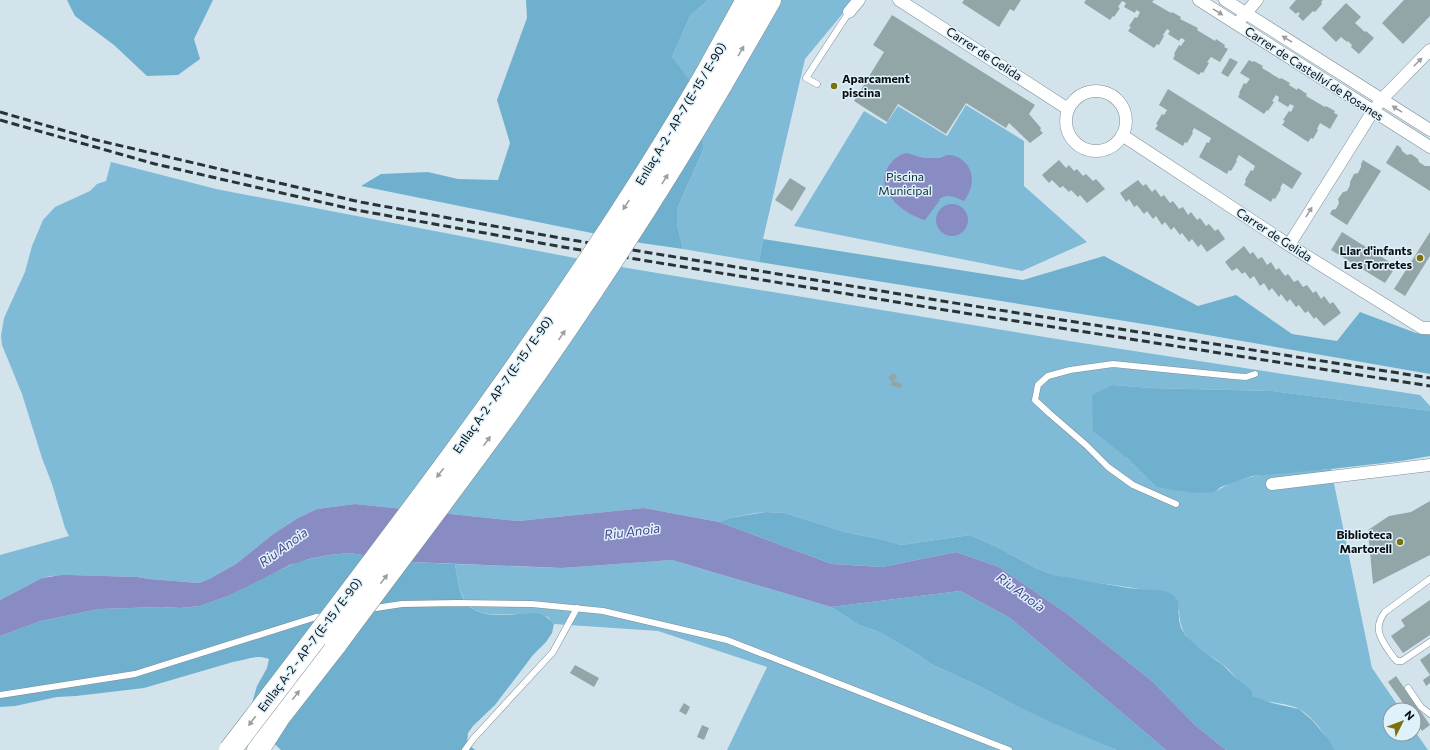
<svg xmlns="http://www.w3.org/2000/svg" width="1430" height="750" viewBox="0 0 1430 750" font-family="Commissioner,sans-serif">
<style>
.green{fill:#7fbad7}
.forest{fill:#70b0cf}
.water{fill:#898cc2}
.building{fill:#92a5a7}
.lines{fill:none;stroke-linecap:round;stroke-linejoin:round}
.lane-casing{stroke:#7e8f97;stroke-width:7}
.street-casing{stroke:#7e8f97;stroke-width:13}
.highway-casing{stroke:#7e8f97;stroke-width:23}
.lane{stroke:#fff;stroke-width:6}
.street{stroke:#fff;stroke-width:12}
.highway{stroke:#fff;stroke-width:22}
.rail{stroke:#2a3236;stroke-width:3;stroke-dasharray:8 4;stroke-linecap:butt}
.highway-bridge-casing{stroke:#7e8f97;stroke-width:23;stroke-linecap:butt}
.highway-bridge{stroke:#fff;stroke-width:22}
.oneway{fill:#9c9fa0}
.poi-dot{fill:#7d700f;stroke:#dff1fa;stroke-width:1.5}
.labels{text-anchor:middle;stroke-width:3;stroke-linejoin:round;paint-order:stroke}
.street-label{font-size:12px;fill:#080e11;stroke:#dff1fa}
.poi-label{font-size:12px;font-weight:bold;fill:#080e11;stroke:#dff1fa;text-anchor:end}
.park-label{font-size:12px;fill:#0e2d3a;stroke:#dff1fa}
.water-label{font-size:13px;font-style:italic;fill:#47468a;stroke:#dff1fa}
</style>
<rect width="100%" height="100%" fill="#d2e3ec"/>
<g class="green">
<polygon points="708,0 854,0 805,59 763,239 759,262 683,249 677,224 677,209 704,148 672,57 690,16"/>
<polygon points="966,105 1024,141 1024,186 1087,242 1022,271 794,226 864,111 886,124 898,106 947,136"/>
<path d="M111,162L216,189L627,268L1069,341L1420,395L1430,406V411L1272,391L1151,388L1113,385L1126,457L1156,487L1215,492C1246,470 1293,472 1331,469L1372,668L1401,710H1390V734H1414V730L1428,750H1335C1325,736 1315,718 1299,709C1285,702 1268,704 1255,697C1246,692 1237,678 1229,670C1208,649 1179,647 1179,610L1147,590L1072,579L1054,575L1036,568L995,546L970,535L901,545L884,540L845,532L785,513L766,512L756,513L729,518L719,522L644,508L518,521L355,504L317,509L298,518L273,534L236,564L209,579L199,583L149,579L137,577L71,575L51,576L42,578L0,600V555L69,536L65,528L52,484L42,458L22,394L2,345L1,336L4,318L25,272L32,246L43,220L55,207L90,191L97,184L106,181Z"/>
<path d="M672,560L831,607L859,625L879,632L917,654L931,664L983,688L1016,706L1116,750H727L767,667L658,631L554,624C552,622 550,619 548,617C545,616 542,616 539,615C516,610 478,624 464,599C458,589 457,575 455,564L562,568Z"/>
</g>
<g class="forest">
<polygon points="67,0 213,0 194,39 200,59 178,75 147,76 114,45 75,16"/>
<polygon points="526,0 708,0 690,16 672,57 689,80 695,115 704,148 677,209 677,224 683,249 641,243 361,186 381,174 428,172 458,179 498,180 510,143 497,100 527,18"/>
<polygon points="763,239 1023,280 1104,256 1198,306 1236,295 1292,334 1337,341 1360,312 1416,333 1430,335 1430,374 1156,326 759,262"/>
<polygon points="1113,385 1151,388 1272,391 1430,411 1430,456 1401,461 1331,469 1252,476 1221,487 1215,492 1193,493 1156,487 1126,457 1093,431 1092,395"/>
<polygon points="766,512 785,513 845,532 884,540 901,545 970,535 995,546 1036,568 1054,575 1128,588 1165,591 1173,595 1178,601 1179,620 1181,628 1186,636 1199,648 1223,665 1236,678 1251,690 1253,696 1272,703 1299,709 1312,720 1328,739 1335,750 1226,750 1195,725 1152,681 1069,615 999,567 956,552 882,567 832,564 719,522 729,518"/>
<path d="M349,553L411,562L455,564C457,575 458,589 464,600C474,617 500,616 518,614C525,614 532,612 539,614C546,616 550,619 554,624L552,633L546,642L533,655L495,705L473,726L468,733L467,743L475,750H281L261,731L252,703L257,686L267,668L269,659C256,654 246,660 233,662L144,688L76,696L57,697L15,706L0,707V636L41,621L99,609L161,607L180,608L200,606L228,596L262,578L300,561L329,555Z"/>
<polygon points="960,591 1010,618 1166,750 1116,750 1053,723 1016,706 983,688 931,664 917,654 879,632 859,625 831,607"/>
</g>
<g class="water">
<path d="M906,153C912,154 918,157 924,158C929,158 935,158 940,158C943,157 946,155 949,155C953,155 958,157 961,159C976,170 974,188 964,201C955,197 948,193 939,199L940,200L925,220C903,214 870,188 891,163C895,158 899,155 906,153Z"/>
<circle cx="952" cy="220" r="16"/>
<polygon points="355,504 518,521 644,508 719,522 832,564 882,567 956,552 999,567 1069,615 1152,681 1195,725 1226,750 1166,750 1010,618 960,591 831,607 672,560 562,568 411,562 349,553 329,555 309,559 290,565 228,596 200,606 180,608 161,607 99,609 41,621 0,636 0,600 42,578 61,575 71,575 137,577 149,579 199,583 209,579 236,564 273,534 298,518 317,509"/>
</g>
<g class="building">
<polygon points="964,0 1021,0 1014,11 1010,9 999,27 962,3"/>
<polygon points="1086,0 1154,0 1152,2 1171,13 1172,12 1181,17 1180,19 1198,28 1197,30 1215,41 1216,39 1225,45 1224,47 1228,49 1220,62 1211,57 1207,62 1209,63 1203,73 1201,72 1199,75 1173,59 1175,55 1174,54 1179,45 1181,46 1185,40 1181,38 1179,41 1168,34 1170,31 1167,29 1163,35 1164,36 1159,45 1157,44 1154,48 1128,31 1131,27 1129,26 1135,17 1137,18 1140,12 1136,10 1135,13 1124,7 1126,3 1122,1 1118,7 1120,8 1114,17 1113,16 1110,20 1084,3"/>
<polygon points="1296,0 1323,0 1321,2 1322,4 1315,12 1313,11 1303,21 1298,16 1300,14 1298,12 1296,14 1289,8"/>
<polygon points="1404,0 1430,0 1430,16 1403,44 1382,23"/>
<polygon points="1346,3 1361,17 1355,23 1365,32 1366,31 1374,38 1359,54 1351,47 1352,45 1348,41 1347,42 1341,37 1336,42 1322,28"/>
<polygon points="892,15 1035,105 1029,114 1041,128 1040,130 1043,133 1030,143 1009,123 1006,128 966,103 946,134 898,104 887,122 854,101 884,52 873,45"/>
<polygon points="1230,58 1238,62 1228,77 1221,73"/>
<polygon points="1249,60 1253,62 1254,61 1263,66 1262,68 1280,79 1281,78 1290,83 1289,85 1297,90 1298,88 1307,94 1306,96 1325,107 1326,106 1335,111 1334,113 1338,115 1330,129 1320,123 1317,129 1318,130 1313,139 1311,138 1308,142 1282,125 1285,121 1283,120 1289,111 1291,112 1294,106 1290,104 1288,107 1278,101 1279,97 1276,95 1272,101 1274,102 1268,111 1267,110 1264,114 1238,97 1240,93 1239,93 1244,83 1246,84 1250,79 1240,73"/>
<polygon points="1168,89 1302,173 1292,189 1283,183 1280,188 1281,189 1275,199 1273,198 1271,202 1244,185 1246,181 1245,180 1251,170 1253,171 1255,166 1239,155 1236,160 1237,161 1231,171 1229,170 1227,174 1199,157 1207,142 1209,143 1211,138 1194,128 1192,132 1193,133 1187,143 1185,142 1183,146 1155,129 1158,125 1156,124 1162,114 1164,115 1167,110 1159,105"/>
<polygon points="1397,145 1401,148 1402,151 1407,155 1411,154 1418,159 1419,162 1425,166 1430,166 1430,191 1386,163"/>
<polygon points="1059,160 1066,168 1069,165 1074,171 1077,169 1083,176 1086,174 1093,181 1096,179 1105,189 1087,203 1080,195 1078,197 1071,190 1069,192 1063,186 1060,188 1052,180 1049,183 1042,175"/>
<polygon points="1363,160 1381,171 1347,225 1330,214 1332,210 1336,209 1339,203 1338,199 1343,192 1347,191 1350,185 1350,182 1354,174 1358,173 1361,167 1361,164"/>
<polygon points="790,178 806,188 792,211 775,200"/>
<polygon points="1138,180 1143,186 1146,184 1152,192 1155,189 1161,197 1164,195 1170,203 1173,201 1179,209 1183,207 1188,215 1191,212 1197,220 1200,218 1206,226 1209,224 1215,231 1218,229 1225,239 1207,252 1201,244 1198,247 1192,239 1189,242 1182,233 1180,235 1174,227 1171,230 1165,222 1162,225 1156,216 1153,219 1147,211 1144,214 1137,205 1134,207 1129,199 1126,202 1120,193"/>
<polygon points="1342,232 1396,266 1385,283 1331,250"/>
<polygon points="1430,232 1430,256 1405,296 1394,289"/>
<polygon points="1244,246 1250,254 1253,252 1258,259 1262,257 1267,265 1271,262 1276,270 1279,268 1285,276 1288,274 1294,282 1298,280 1303,287 1307,285 1313,293 1316,291 1321,299 1324,296 1330,304 1333,302 1341,313 1324,326 1316,317 1314,319 1308,311 1305,313 1299,305 1296,307 1290,299 1287,302 1281,294 1279,297 1272,288 1269,291 1264,283 1260,286 1254,276 1250,279 1245,272 1242,274 1237,268 1232,271 1225,262"/>
<polygon points="893,373 897,376 894,381 902,384 900,388 890,385 892,382 888,378"/>
<polygon points="1430,501 1430,555 1373,584 1368,530 1389,516 1411,512"/>
<polygon points="1430,600 1430,635 1403,653 1391,636 1405,626 1401,620"/>
<polygon points="1430,653 1430,675 1420,660"/>
<polygon points="575,665 599,678 594,687 570,673"/>
<polygon points="1430,675 1430,683 1426,686 1423,680"/>
<polygon points="1396,676 1430,725 1422,731 1414,719 1414,710 1408,710 1388,682"/>
<polygon points="684,703 690,707 686,715 679,711"/>
<polygon points="702,725 709,728 704,740 697,737"/>
</g>
<g class="lines">
<g class="lane-casing">
<g id="lane">
<polyline points="817,84 806,78 849,12"/>
<polyline points="1176,504 1133,485 1108,467 1086,445 1049,413 1035,400 1038,385 1048,376 1070,370 1113,364 1233,376 1246,377 1255,374"/>
<path d="M1430,579L1385,612C1371,630 1383,642 1394,658L1397,661H1402L1430,642"/>
<polyline points="369,609 402,604 458,603 532,604 603,611 727,640 1009,750"/>
<polyline points="1408,688 1421,707 1430,714"/>
<polyline points="0,695 135,674 316,617 326,616"/>
<polyline points="465,750 473,739 553,652 577,608"/>
</g>
</g>
<g class="street-casing">
<g id="street">
<polyline points="899,0 1068,109"/>
<polyline points="1199,0 1430,147"/>
<polyline points="1225,0 1430,130"/>
<polyline points="849,12 859,0"/>
<polyline points="1241,19 1257,0"/>
<circle cx="1096" cy="121" r="30"/>
<polyline points="1122,135 1289,245 1422,328 1430,328"/>
<polyline points="1289,245 1373,111 1382,99 1430,50"/>
<polyline points="1272,484 1430,465"/>
</g>
</g>
<g class="highway-casing">
<g id="highway">
<polyline points="705,76 747,0"/>
<polyline points="721,85 770,0"/>
<polyline points="258,750 279,717 336,644"/>
</g>
</g>
<use href="#lane" class="lane"/>
<use href="#street" class="street"/>
<use href="#highway" class="highway"/>
<g class="rail">
<polyline points="0,112 96,140 360,202 566,239 942,301 1430,378"/>
<polyline points="0,120 155,164 356,210 563,247 939,309 1430,386"/>
</g>
<g class="highway-bridge-casing">
<g id="highway-bridge">
<path d="M336,644C393,567 451,491 507,414C583,307 655,198 721,85"/>
<path d="M230,750C397,532 566,314 705,76"/>
</g>
</g>
<use href="#highway-bridge" class="highway-bridge"/>
</g>
<defs><path id="oneway-solid" d="M-6-.8H1V-3.2L6.5 0L1 3.2V.8H-6Z"/></defs>
<g class="oneway">
<use href="#oneway-solid" transform="translate(1218 12) rotate(32)"/>
<use href="#oneway-solid" transform="translate(1287 39) rotate(-148)"/>
<use href="#oneway-solid" transform="translate(741 51) rotate(-60)"/>
<use href="#oneway-solid" transform="translate(1418 62) rotate(-45)"/>
<use href="#oneway-solid" transform="translate(1397 109) rotate(-148)"/>
<use href="#oneway-solid" transform="translate(665 179) rotate(-58)"/>
<use href="#oneway-solid" transform="translate(626 205) rotate(123)"/>
<use href="#oneway-solid" transform="translate(1309 212) rotate(-58)"/>
<use href="#oneway-solid" transform="translate(562 335) rotate(-56)"/>
<use href="#oneway-solid" transform="translate(487 441) rotate(-54)"/>
<use href="#oneway-solid" transform="translate(440 473) rotate(127)"/>
<use href="#oneway-solid" transform="translate(384 579) rotate(-53)"/>
<use href="#oneway-solid" transform="translate(296 695) rotate(-53)"/>
<use href="#oneway-solid" transform="translate(252 721) rotate(127)"/>
</g>
<g class="poi-dot">
<circle cx="834" cy="86" r="4"/>
<circle cx="1420" cy="258" r="4"/>
<circle cx="1400" cy="542" r="4"/>
</g>
<g class="labels">
<g class="street-label">
<text transform="translate(984 54) rotate(33)" y="4">Carrer de Gelida</text>
<text transform="translate(1314 74) rotate(33)" y="4">Carrer de Castellví de Rosanes</text>
<text transform="translate(681 114) rotate(-59)" y="4">Enllaç A-2 - AP-7 (E-15 / E-90)</text>
<text transform="translate(1274 235) rotate(33)" y="4">Carrer de Gelida</text>
<text transform="translate(503 385) rotate(-55)" y="4">Enllaç A-2 - AP-7 (E-15 / E-90)</text>
<text transform="translate(310 645) rotate(-53)" y="4">Enllaç A-2 - AP-7 (E-15 / E-90)</text>
</g>
<g class="poi-label">
<text x="842" y="83" text-anchor="start">Aparcament<tspan x="842" dy="14">piscina</tspan></text>
<text x="1412" y="255">Llar d'infants<tspan x="1412" dy="14">Les Torretes</tspan></text>
<text x="1392" y="539">Biblioteca<tspan x="1392" dy="14">Martorell</tspan></text>
</g>
<g class="park-label">
<text x="905" y="181">Piscina<tspan x="905" dy="14">Municipal</tspan></text>
</g>
<g class="water-label">
<text transform="translate(632 531) rotate(-7)" y="5">Riu Anoia</text>
<text transform="translate(283 547) rotate(-36)" y="5">Riu Anoia</text>
<text transform="translate(1021 592) rotate(36)" y="5">Riu Anoia</text>
</g>
</g>
<g transform="translate(1402 722) rotate(48)"><circle r="19" fill="#dff1fa" stroke="#89969d"/>
<path d="M0-3L7 15L0 10L-7 15Z" fill="#7d700f"/>
<text y="-6" font-size="11" font-weight="bold" text-anchor="middle" fill="#080e11">N</text>
</g>
</svg>
